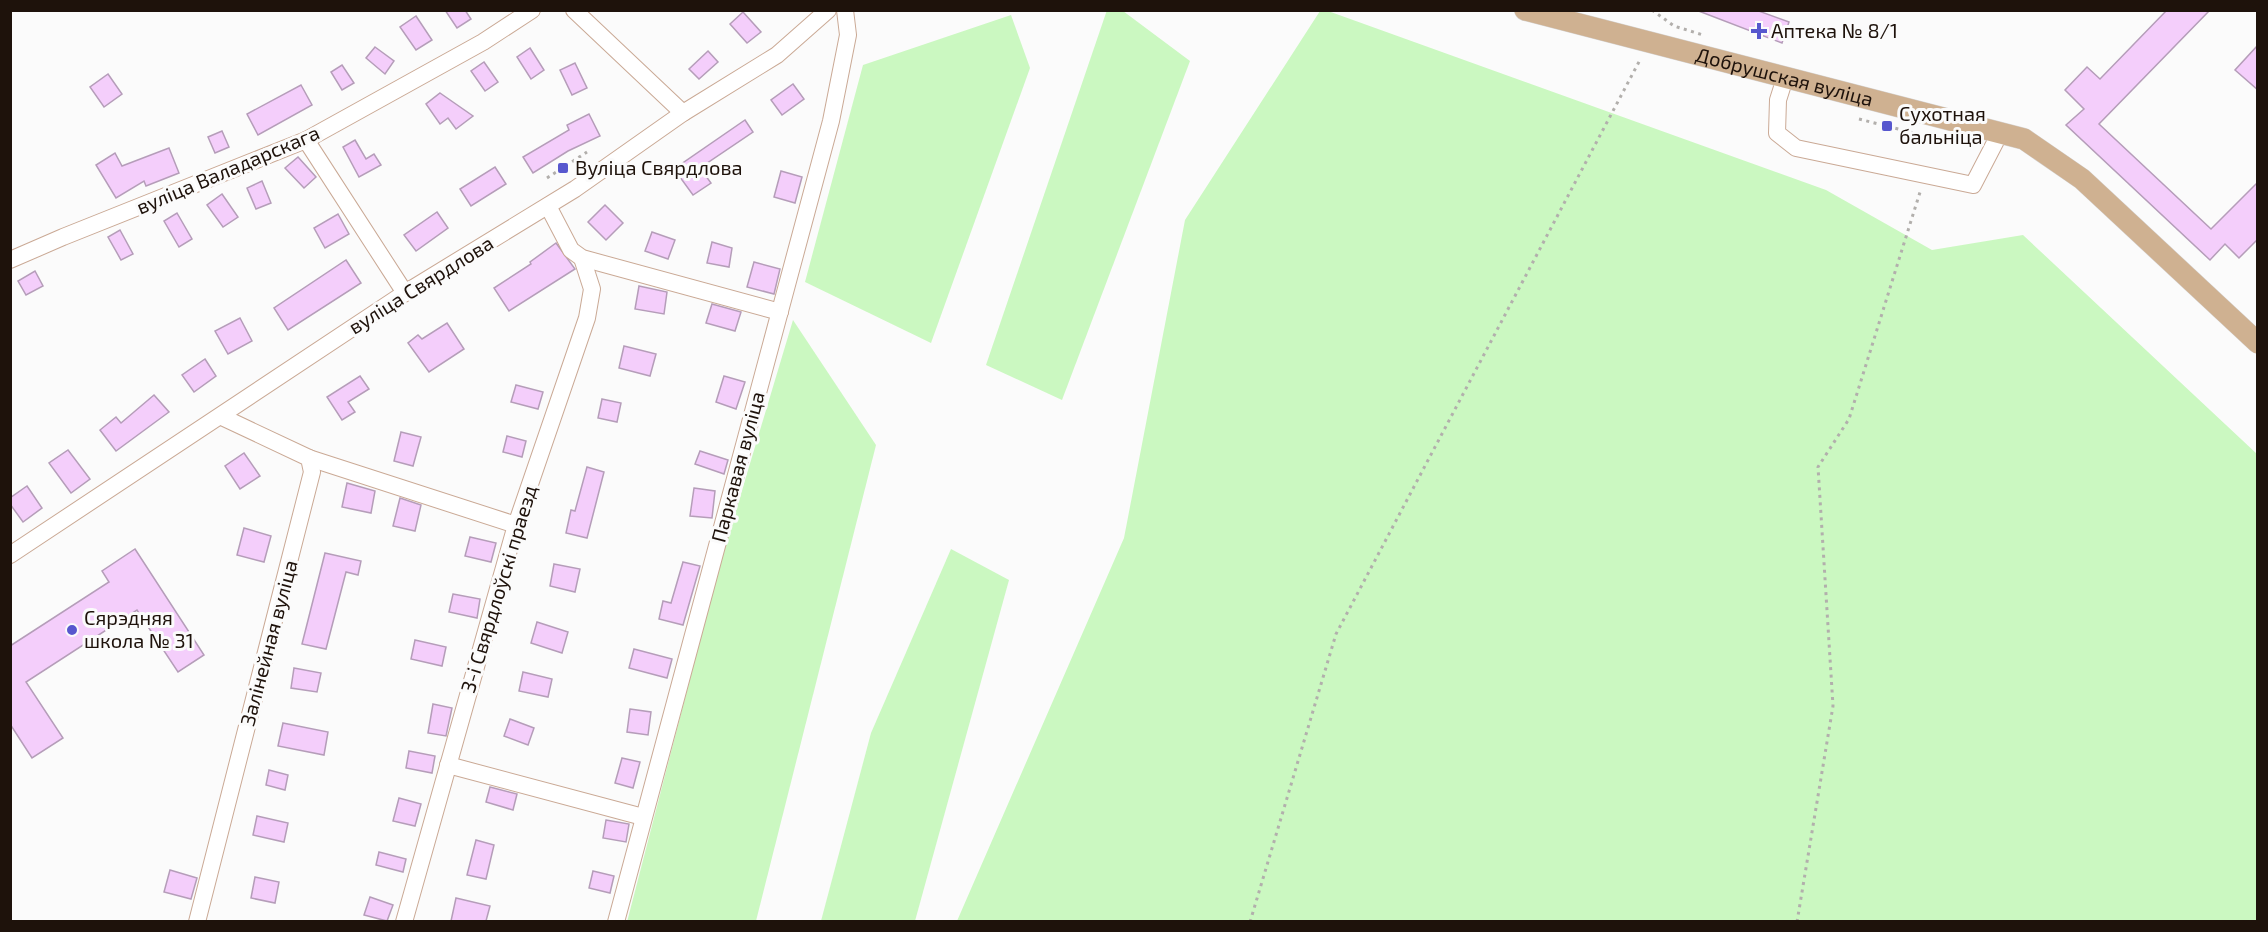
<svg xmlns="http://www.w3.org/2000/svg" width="2268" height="932" viewBox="0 0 2268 932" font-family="'Exo 2',sans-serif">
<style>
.green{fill:#cbf8c1}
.building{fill:#f4cefb;stroke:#b59db9;stroke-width:1.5}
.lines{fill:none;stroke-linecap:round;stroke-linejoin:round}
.minor-casing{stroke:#caa995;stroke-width:18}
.major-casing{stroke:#d6d4d3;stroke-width:22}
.path{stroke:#b2afac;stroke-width:3;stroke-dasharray:3 4.5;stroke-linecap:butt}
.minor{stroke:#fff;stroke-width:16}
.major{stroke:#cfb191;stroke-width:21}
.poi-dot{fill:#5757ce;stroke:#fbfbfb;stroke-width:2}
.labels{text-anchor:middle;stroke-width:6;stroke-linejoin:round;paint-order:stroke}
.poi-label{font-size:20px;fill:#1e120b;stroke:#fbfbfb;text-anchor:start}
.street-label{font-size:20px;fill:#1e120b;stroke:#fbfbfb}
</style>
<rect width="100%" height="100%" fill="#fbfbfb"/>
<g class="green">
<polygon points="1107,10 1123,11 1190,61 1062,400 986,365"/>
<polygon points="1320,11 1328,11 1826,190 1932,250 2023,235 2257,454 2257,921 957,921 1124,538 1185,220"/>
<polygon points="1011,15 1030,68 931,343 805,282 863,65"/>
<polygon points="793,320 876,445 756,921 627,922 719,567"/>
<polygon points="951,549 1009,580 915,921 821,921 871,733"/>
</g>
<g class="building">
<polygon points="445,10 465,10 471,19 457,28"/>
<polygon points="1696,10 1756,10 1789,22 1782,43"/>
<polygon points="2167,10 2210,10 2099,124 2211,229 2258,182 2258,239 2239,258 2225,244 2210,260 2066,125 2084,109 2065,90 2087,67 2100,79"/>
<polygon points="743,12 761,32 747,43 730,24"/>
<polygon points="416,16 432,40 416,50 400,27"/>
<polygon points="2258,45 2258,90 2235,70"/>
<polygon points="375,47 394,61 385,74 366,58"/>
<polygon points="530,48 544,70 531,79 517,57"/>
<polygon points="708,51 718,62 699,79 689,69"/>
<polygon points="484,62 498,82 485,91 471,71"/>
<polygon points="575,63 587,88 572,95 560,70"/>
<polygon points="342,65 354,83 342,90 331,72"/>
<polygon points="108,74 122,94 104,107 90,87"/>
<polygon points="793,84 804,99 782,115 771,100"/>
<polygon points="301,85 312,105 258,135 247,114"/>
<polygon points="440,93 473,116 456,129 448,118 440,124 426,104"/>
<polygon points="589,114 600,136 568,151 533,173 523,157 569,130 567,125"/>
<polygon points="745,120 753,132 700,168 711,183 693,195 674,169"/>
<polygon points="222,131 229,147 215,153 208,137"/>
<polygon points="355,140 366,159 374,154 381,165 359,177 343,147"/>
<polygon points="169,148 179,173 146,186 144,181 116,198 96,165 115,153 122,166"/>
<polygon points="298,157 316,177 304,188 285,168"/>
<polygon points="495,167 506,184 471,206 460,189"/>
<polygon points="781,171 802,177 795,203 774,197"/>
<polygon points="262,181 271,203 256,209 247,188"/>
<polygon points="222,194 238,217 223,227 207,205"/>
<polygon points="605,205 623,223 606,240 588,222"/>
<polygon points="437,212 448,228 416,251 404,235"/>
<polygon points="177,213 192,239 179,247 164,221"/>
<polygon points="338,214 349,234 325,248 314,228"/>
<polygon points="120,230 133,254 121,260 108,237"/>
<polygon points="652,232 675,240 668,259 645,251"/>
<polygon points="712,242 732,248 729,267 707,263"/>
<polygon points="556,243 575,269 509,311 494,288 531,264 530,262"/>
<polygon points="346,260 361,283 288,330 274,308"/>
<polygon points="754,262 780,269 774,294 747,287"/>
<polygon points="35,271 43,286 26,295 18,281"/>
<polygon points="639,286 667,292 664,314 635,309"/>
<polygon points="712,304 741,312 735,331 706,323"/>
<polygon points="240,318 252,341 228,354 215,331"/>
<polygon points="447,323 464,349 429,372 408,343 418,335 422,339"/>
<polygon points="624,346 656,354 650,376 619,368"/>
<polygon points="205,359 216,376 194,392 182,375"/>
<polygon points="360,376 369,389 348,402 355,412 342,420 327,397"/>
<polygon points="724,376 745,382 736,409 716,402"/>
<polygon points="516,385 543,392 538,409 511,402"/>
<polygon points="154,395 169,412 116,451 100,430 116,417 121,423"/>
<polygon points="602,399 621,403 617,422 598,418"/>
<polygon points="401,432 421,437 413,466 394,461"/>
<polygon points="507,436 526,441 522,457 503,452"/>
<polygon points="68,450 90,479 71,493 49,463"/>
<polygon points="700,451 728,460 724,474 695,464"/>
<polygon points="244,453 260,476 240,489 225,466"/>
<polygon points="587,467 604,472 587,538 566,533 571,510 575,511"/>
<polygon points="347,483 375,491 371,513 342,507"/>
<polygon points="27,486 42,508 23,522 10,504 10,498"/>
<polygon points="694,488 715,491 712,518 690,516"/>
<polygon points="400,498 421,505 415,531 393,526"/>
<polygon points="244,528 271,536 264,562 237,555"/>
<polygon points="470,537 496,543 491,562 465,556"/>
<polygon points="135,549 204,655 178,672 137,610 26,682 63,738 32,758 10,724 10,646 109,582 102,571"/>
<polygon points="325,553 361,561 358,575 346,572 326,649 302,644"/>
<polygon points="683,562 700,566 683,625 659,619 663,601 671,603"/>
<polygon points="554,564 580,569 575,592 550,586"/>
<polygon points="453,594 480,599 477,618 449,612"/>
<polygon points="537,622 568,632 562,653 531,643"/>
<polygon points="415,640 446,647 442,666 411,659"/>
<polygon points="634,649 672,659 667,678 629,668"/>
<polygon points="294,668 321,673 317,692 291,688"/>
<polygon points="523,672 552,679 548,697 519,691"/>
<polygon points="433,704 452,708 446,736 428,733"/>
<polygon points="630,709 651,712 648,735 627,732"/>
<polygon points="510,719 534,728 528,745 504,736"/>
<polygon points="283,723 328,732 324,755 278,746"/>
<polygon points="409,751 435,756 432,773 406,768"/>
<polygon points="622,758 640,762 633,788 615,783"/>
<polygon points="269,770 288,775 285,790 266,785"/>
<polygon points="490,787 517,794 513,810 486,802"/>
<polygon points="399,798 421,804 415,826 393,821"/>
<polygon points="257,816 288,823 284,842 253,835"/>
<polygon points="606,820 629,824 626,842 603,838"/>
<polygon points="476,840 494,845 486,879 467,875"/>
<polygon points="379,852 406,859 403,872 376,865"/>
<polygon points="170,870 197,878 191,899 164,892"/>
<polygon points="593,871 614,876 610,893 589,888"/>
<polygon points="255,877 279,882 275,903 251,898"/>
<polygon points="370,897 393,905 387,921 364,915"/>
<polygon points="456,898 490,906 486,921 451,921"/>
</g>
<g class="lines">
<g class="minor-casing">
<g id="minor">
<polyline points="574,10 683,113"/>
<polyline points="1785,78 1778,100 1777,133 1796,148 1973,185 2000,133"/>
<polyline points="306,140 405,293"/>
<polyline points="548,206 571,250 582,258 780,312"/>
<polyline points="10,260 63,237 306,140 483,42 532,10"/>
<polyline points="309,458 516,525"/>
<polyline points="10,555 405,293 575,189 683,113 777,55 828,10"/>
<polyline points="448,765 643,817"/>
<polyline points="197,922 312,472 309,458 222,417"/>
<polyline points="404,922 516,525 587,318 592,289 582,258"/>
<polyline points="616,922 831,121 848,35 845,10"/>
</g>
</g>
<g class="major-casing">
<g id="major">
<path id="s1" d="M1525,10L2024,139L2082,179L2258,343"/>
</g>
</g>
<g class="path">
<polyline points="1652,10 1674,26 1703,35"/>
<polyline points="1859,119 1914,133"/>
<polyline points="547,178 587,152"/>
<polyline points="1250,922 1336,634 1641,58"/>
<polyline points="1797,922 1833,706 1818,467 1849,419 1921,189"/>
</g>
<use href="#minor" class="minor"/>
<use href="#major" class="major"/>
</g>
<g class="poi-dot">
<path d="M1756 22h6v6h6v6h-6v6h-6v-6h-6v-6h6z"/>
<rect x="1881" y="120" width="12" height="12" rx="3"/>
<rect x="557" y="162" width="12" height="12" rx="3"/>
<circle cx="72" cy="630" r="6"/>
</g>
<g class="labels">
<g class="poi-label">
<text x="1771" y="38">Аптека № 8/1</text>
<text x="1899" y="121">Сухотная<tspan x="1899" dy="23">бальніца</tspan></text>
<text x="575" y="175">Вуліца Свярдлова</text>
<text x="84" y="625">Сярэдняя<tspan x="84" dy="23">школа № 31</tspan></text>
</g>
<g class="street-label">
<text dy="7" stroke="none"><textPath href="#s1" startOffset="268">Добрушская вуліца</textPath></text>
<text transform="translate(228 170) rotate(-23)" y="7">вуліца Валадарскага</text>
<text transform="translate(421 285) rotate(-32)" y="7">вуліца Свярдлова</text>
<text transform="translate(738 467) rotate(-75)" y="7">Паркавая вуліца</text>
<text transform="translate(499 589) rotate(-73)" y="7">3-і Свярдлоўскі праезд</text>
<text transform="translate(269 643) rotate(-75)" y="7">Залінейная вуліца</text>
</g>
</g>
<rect width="2268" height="932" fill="none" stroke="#1e120b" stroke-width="24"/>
</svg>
